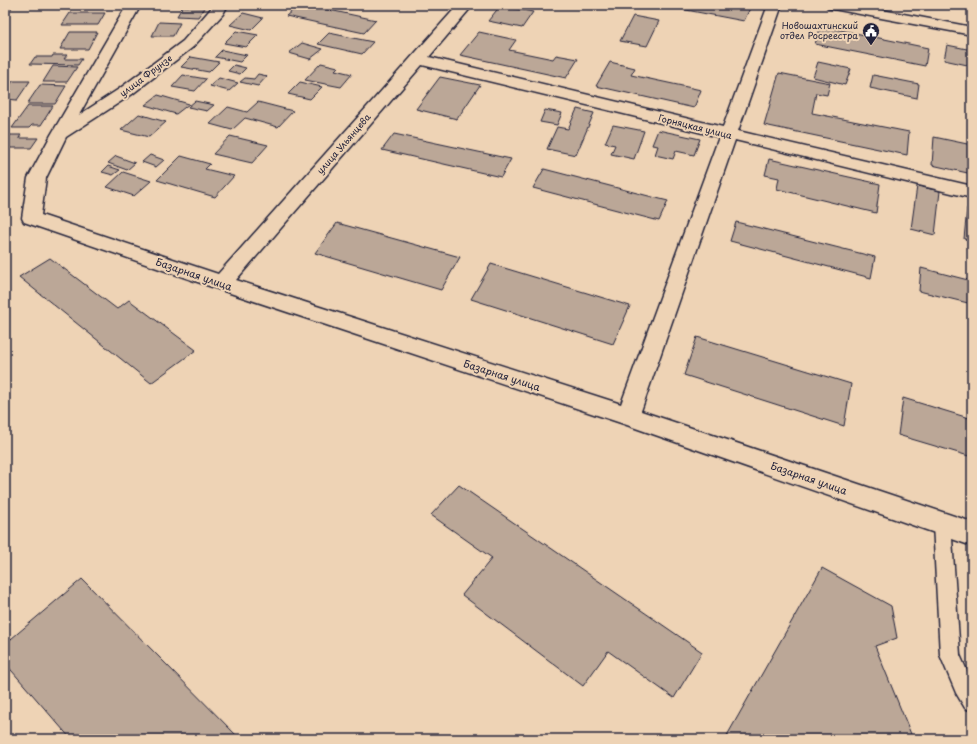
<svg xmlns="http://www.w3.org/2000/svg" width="977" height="744" viewBox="0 0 977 744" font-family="'Playpen Sans',sans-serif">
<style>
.building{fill:#bba797;stroke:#22223b}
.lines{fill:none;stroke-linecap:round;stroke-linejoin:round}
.service-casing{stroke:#22223b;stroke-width:3}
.minor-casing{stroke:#22223b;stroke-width:3}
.service{fill:#eed3b5;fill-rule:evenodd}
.minor{fill:#eed3b5;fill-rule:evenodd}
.labels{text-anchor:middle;stroke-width:4;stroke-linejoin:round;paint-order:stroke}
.far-poi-label{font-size:9px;fill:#22223b;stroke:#eed3b5;text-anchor:end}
.far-street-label{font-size:9px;fill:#22223b;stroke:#eed3b5}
.street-label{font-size:10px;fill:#22223b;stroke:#eed3b5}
</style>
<rect width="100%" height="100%" fill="#eed3b5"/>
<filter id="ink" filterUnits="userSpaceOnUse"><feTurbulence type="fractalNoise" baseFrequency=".025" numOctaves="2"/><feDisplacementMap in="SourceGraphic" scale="8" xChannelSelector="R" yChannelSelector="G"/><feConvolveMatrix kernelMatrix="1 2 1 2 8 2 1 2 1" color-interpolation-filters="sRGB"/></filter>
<g filter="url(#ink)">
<g class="building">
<polygon points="5,5 14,5 7,13 5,13"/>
<polygon points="299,5 306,5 376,20 364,33 286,16"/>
<polygon points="660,5 743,5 751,6 744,21"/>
<polygon points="183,6 205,7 198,17 177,16"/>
<polygon points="500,6 533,12 522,28 488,21"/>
<polygon points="70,13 105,13 98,25 62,25"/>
<polygon points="243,13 263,18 251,30 230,25"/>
<polygon points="633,16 659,21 647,46 620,41"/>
<polygon points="159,22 180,23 173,36 152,36"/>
<polygon points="821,26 928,48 925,66 815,44"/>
<polygon points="236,31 258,35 246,47 224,43"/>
<polygon points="70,32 97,32 88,49 60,49"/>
<polygon points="479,32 516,40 509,50 553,59 556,55 578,59 566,78 460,55"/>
<polygon points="329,33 373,42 362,54 318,44"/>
<polygon points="302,43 323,49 310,59 289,53"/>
<polygon points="947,45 972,50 972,66 944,60"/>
<polygon points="222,50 247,55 240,62 215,57"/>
<polygon points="53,55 67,55 64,59 82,59 78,65 30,64 35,57 52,57"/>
<polygon points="191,57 219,62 209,72 181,67"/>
<polygon points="610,62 635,68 631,75 701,90 694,108 596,86"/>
<polygon points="818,62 851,69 845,85 813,77"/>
<polygon points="321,63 338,67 335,70 352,74 341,87 305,80"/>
<polygon points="234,65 246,68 240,74 228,71"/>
<polygon points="53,66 77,67 67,82 43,82"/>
<polygon points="779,73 830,83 827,95 816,93 812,113 909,132 907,155 764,125"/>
<polygon points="258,74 267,76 258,86 240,82 245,78 254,79"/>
<polygon points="183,75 206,79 195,91 172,87"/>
<polygon points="873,75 919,84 917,98 870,88"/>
<polygon points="440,77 480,85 457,119 416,109"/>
<polygon points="219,78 238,83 229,91 210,86"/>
<polygon points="13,81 30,81 17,100 5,99 5,92"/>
<polygon points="300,82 322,87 310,99 288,94"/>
<polygon points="40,85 66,86 55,104 27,104"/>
<polygon points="158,95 189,104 176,114 145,105"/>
<polygon points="195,101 214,105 207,111 188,107"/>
<polygon points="258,102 293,111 278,127 245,118 232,130 210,124 228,107 247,112"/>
<polygon points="28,106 53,106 41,125 32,125 29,128 12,128"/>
<polygon points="577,109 594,113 576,155 547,149 557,127 568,129"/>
<polygon points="545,110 562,113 557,125 540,122"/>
<polygon points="139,114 166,122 149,137 121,130"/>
<polygon points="613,125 644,131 634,159 611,154 615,145 605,143"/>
<polygon points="658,130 700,139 694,155 676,151 673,159 655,155 658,146 652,145"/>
<polygon points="394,134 511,159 501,177 382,150"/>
<polygon points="5,135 21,135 19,138 38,138 31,148 5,148"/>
<polygon points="230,136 268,145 252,163 213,154"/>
<polygon points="934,137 972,145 972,174 932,165"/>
<polygon points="150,155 164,160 156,167 142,162"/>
<polygon points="116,156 135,163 127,170 108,163"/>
<polygon points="181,156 210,164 205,169 234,176 215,197 157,180"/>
<polygon points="769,159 880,184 876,213 777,189 779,178 765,175"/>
<polygon points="108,166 120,170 113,175 102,172"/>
<polygon points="544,169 668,201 659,221 533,188"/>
<polygon points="123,172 151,181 134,196 107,187"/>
<polygon points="917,186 940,191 935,235 911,229"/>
<polygon points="967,208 972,209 972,241 964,239"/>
<polygon points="736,222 875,257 871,278 730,241"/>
<polygon points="337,223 460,257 441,290 315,253"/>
<polygon points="50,258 117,309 129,300 196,350 151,383 19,277"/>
<polygon points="491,264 630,306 613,344 471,299"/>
<polygon points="921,268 972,281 972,304 919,291"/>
<polygon points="697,337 851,384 844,426 684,375"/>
<polygon points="903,398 972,419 972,457 898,435"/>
<polygon points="459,485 702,652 674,698 608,651 583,686 462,595 492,558 431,515"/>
<polygon points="822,568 891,606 897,638 875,646 913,739 725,739"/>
<polygon points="82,579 240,739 71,739 5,663 5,644"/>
</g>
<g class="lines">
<g class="service-casing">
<polygon id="service" points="942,516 948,518 951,524 960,655 972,682 972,711 965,708 956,693 940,655 933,524 936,518"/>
</g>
<g class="minor-casing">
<g id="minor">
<path d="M127,5H141L79,115L119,89L183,41L214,5H228L223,14L193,47L131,95L66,137L46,178L41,215L218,274L458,5H473L429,57L723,127L768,5H782L738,131L972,186V198L735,140L641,411L972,522V546L624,424L215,288L24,222L22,218L28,178L51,135ZM422,65L719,137L621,404L236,280Z"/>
<polygon points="826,5 856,5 972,27 972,35 833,9 828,8"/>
</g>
</g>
<use href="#service" class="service"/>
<use href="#minor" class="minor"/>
</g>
</g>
<defs>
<g id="civic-pin" transform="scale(0.9)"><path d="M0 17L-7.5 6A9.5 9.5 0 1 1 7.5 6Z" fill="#22223b" stroke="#eed3b5"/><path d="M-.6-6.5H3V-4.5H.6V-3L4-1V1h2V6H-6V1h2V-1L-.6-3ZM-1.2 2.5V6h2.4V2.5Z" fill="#fff"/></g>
</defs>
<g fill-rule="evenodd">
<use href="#civic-pin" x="871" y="31"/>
</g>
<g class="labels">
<g class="far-poi-label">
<text x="858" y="29">Новошахтинский<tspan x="858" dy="10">отдел Росреестра</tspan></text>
</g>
<g class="far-street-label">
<text transform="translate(146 76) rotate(-37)" y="3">улица Фрунзе</text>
<text transform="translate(695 127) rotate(14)" y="3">Горняцкая улица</text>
<text transform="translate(344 144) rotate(-49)" y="3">улица Ульянцева</text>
</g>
<g class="street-label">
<text transform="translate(194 274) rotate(19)" y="4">Базарная улица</text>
<text transform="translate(502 375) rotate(18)" y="4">Базарная улица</text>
<text transform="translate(809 478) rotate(19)" y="4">Базарная улица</text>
</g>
</g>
<rect width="977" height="744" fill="none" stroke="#eed3b5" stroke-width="20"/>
<rect x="10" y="10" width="957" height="724" fill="none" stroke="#22223b" stroke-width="1.5" filter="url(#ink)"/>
</svg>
